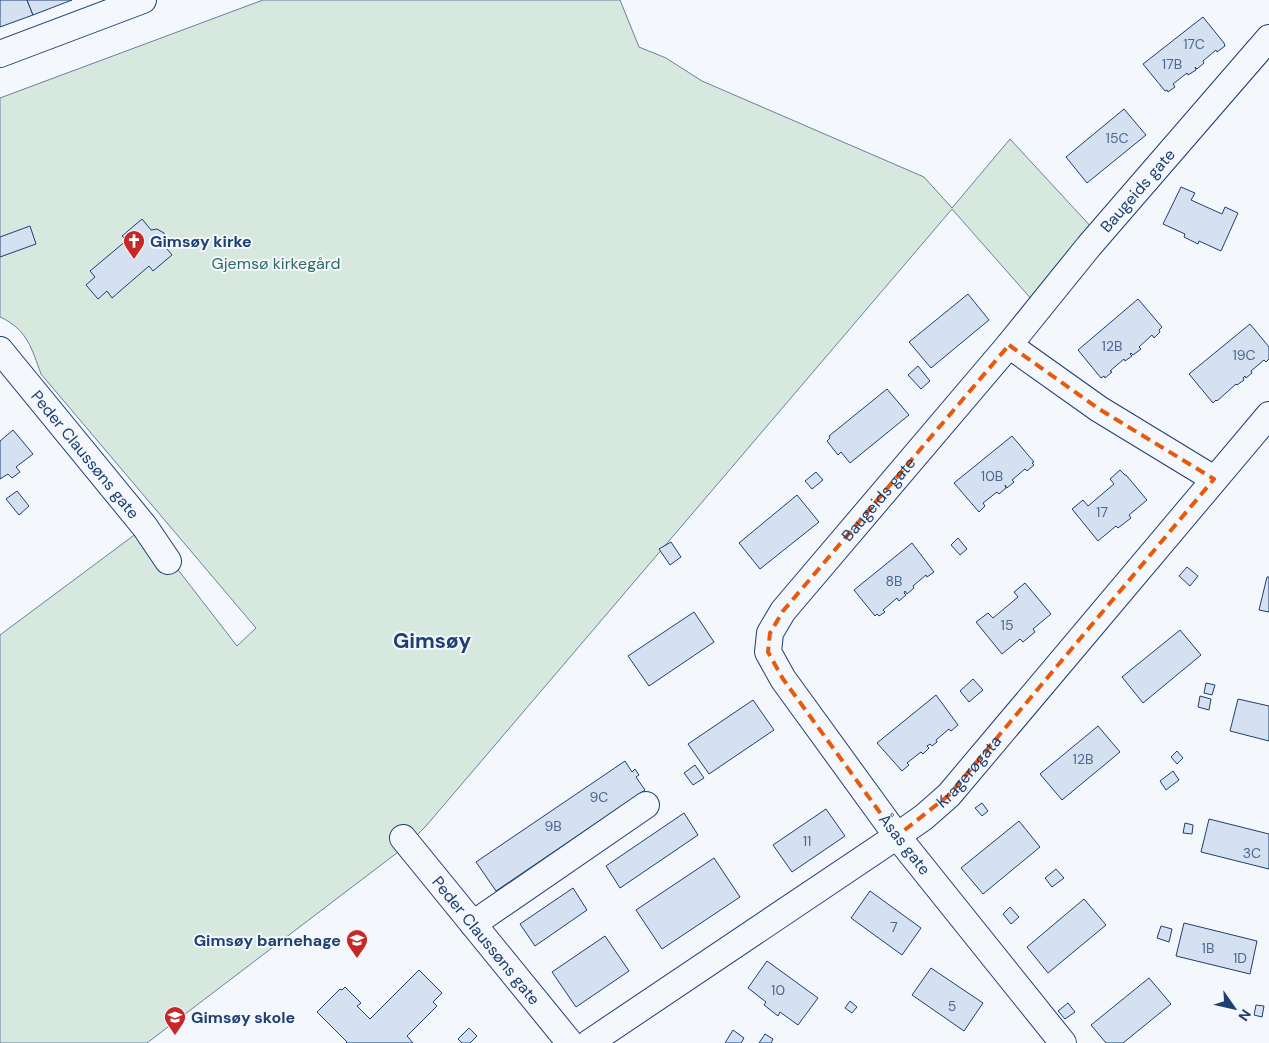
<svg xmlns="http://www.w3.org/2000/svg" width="1269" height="1043" viewBox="0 0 1269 1043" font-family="'DM Sans',sans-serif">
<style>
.green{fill:#d7e8df;stroke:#687fa3}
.building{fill:#d5e0f0;stroke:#1d3f73}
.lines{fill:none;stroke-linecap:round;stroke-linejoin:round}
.minor-casing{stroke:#1d3f73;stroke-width:28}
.minor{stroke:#f4f7fb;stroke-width:26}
.marked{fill:none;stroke:#e8590c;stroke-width:4;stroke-dasharray:10 6;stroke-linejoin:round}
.labels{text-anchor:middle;stroke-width:4;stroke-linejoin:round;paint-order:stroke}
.number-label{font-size:14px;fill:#4b6792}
.street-label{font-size:16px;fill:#1d3f73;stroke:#f4f7fb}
.poi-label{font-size:16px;font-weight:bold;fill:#1d3f73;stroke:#f4f7fb;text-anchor:start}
.park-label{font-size:16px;fill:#2c6c60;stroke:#f4f7fb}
.district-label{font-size:21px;font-weight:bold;fill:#1d3f73;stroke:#f4f7fb}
</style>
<rect width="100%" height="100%" fill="#f4f7fb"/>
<path class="green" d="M263,0H620L639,47L666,58L702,81L924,177L952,208L1010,139L1094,230L1033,301L952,209L426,826L406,846L147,1043H0V635L145,527L237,646L256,628L41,374C32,349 27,329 0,317V98Z"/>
<g class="building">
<polygon points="0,0 27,0 33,15 0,27"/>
<polygon points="27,0 72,0 33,15"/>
<polygon points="1203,17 1224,43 1225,46 1217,52 1216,50 1203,61 1204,63 1197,69 1195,67 1196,70 1188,75 1187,73 1173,84 1175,87 1168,92 1167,90 1165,91 1143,64"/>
<polygon points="1124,109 1146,135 1087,183 1066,157"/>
<polygon points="1181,187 1195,193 1191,200 1222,214 1225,207 1238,213 1221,251 1199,241 1198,244 1184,237 1185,234 1163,224"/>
<polygon points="142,219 151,230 157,229 164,233 165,238 163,244 172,255 153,271 149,266 112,298 107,291 98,299 86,285 95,277 90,271 127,240 122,236"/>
<polygon points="30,226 36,244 0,257 0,237"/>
<polygon points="968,294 989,320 931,368 909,342"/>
<polygon points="1138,299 1162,327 1159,330 1160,332 1154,338 1152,335 1139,347 1141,349 1133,355 1131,353 1130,354 1132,356 1125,361 1124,359 1110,371 1112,372 1105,378 1104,376 1101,378 1078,350"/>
<polygon points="1250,324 1269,347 1269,359 1266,362 1264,360 1251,371 1252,373 1246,378 1245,376 1243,378 1244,380 1237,385 1236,384 1217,401 1216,400 1213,403 1189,374"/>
<polygon points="918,366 930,381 921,389 908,375"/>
<polygon points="887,389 909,415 850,463 841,452 838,455 827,441 830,438 829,436"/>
<polygon points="13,430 33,454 16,467 20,472 12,478 8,474 0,479 0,441"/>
<polygon points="1012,436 1034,462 1032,463 1034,465 1027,471 1025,469 1012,480 1014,482 1007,488 1005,485 1006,488 999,494 997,492 983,503 985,506 979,512 954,483"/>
<polygon points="1120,470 1125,475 1126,475 1147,500 1129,515 1131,518 1118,528 1116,526 1098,541 1072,509 1083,500 1088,506 1114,484 1110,479"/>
<polygon points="816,472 823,480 812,489 805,481"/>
<polygon points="17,491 29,506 19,515 6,499"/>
<polygon points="797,495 819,522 760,569 739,543"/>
<polygon points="958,538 967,549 960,555 951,545"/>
<polygon points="671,542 681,557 670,565 659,549"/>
<polygon points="912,543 934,572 927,577 926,575 913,586 914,588 907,594 905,591 904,593 906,595 899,601 897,598 883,610 885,612 879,616 877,614 875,616 854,590"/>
<polygon points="1187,567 1198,576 1190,586 1179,576"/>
<polygon points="1267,577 1269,577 1269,612 1259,610"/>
<polygon points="1025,583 1051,614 1033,629 1035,632 1023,642 1020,639 1002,654 976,622 988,613 993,618 1018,597 1014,592"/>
<polygon points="694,612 714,642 649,686 628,656"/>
<polygon points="1180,630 1201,655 1143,703 1122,677"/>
<polygon points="973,679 983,690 969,702 960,691"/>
<polygon points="1206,683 1215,685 1212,695 1204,693"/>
<polygon points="936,695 958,725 951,731 949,729 936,740 937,742 932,746 930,744 927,746 929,748 923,754 921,752 907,763 909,765 902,771 877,743"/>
<polygon points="1200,696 1211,699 1209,710 1198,707"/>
<polygon points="1238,699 1269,706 1269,741 1230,731"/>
<polygon points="753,700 774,730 709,774 688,744"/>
<polygon points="1098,726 1120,752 1062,800 1040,774"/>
<polygon points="1177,751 1183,758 1177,764 1171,757"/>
<polygon points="625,761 632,772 635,769 639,775 636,777 645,790 496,891 476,862"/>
<polygon points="695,765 704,778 693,785 684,773"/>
<polygon points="1173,771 1179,780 1166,790 1160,781"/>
<polygon points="982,803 988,811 982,816 975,808"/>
<polygon points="826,809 845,836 792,872 773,845"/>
<polygon points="684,813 698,835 620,888 606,866"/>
<polygon points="1209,819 1269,834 1269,869 1201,852"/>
<polygon points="1019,821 1040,847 983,894 961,868"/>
<polygon points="1185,823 1193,825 1192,834 1183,833"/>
<polygon points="714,858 740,897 662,949 636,910"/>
<polygon points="1056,869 1064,878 1052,887 1045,878"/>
<polygon points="573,888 587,910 535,946 520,924"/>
<polygon points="870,891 921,928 902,955 851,918"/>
<polygon points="1084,899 1106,925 1048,973 1027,947"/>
<polygon points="1010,907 1019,917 1011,924 1003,914"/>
<polygon points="1184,923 1257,941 1250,974 1176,956"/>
<polygon points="1161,926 1172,929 1169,942 1157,938"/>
<polygon points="605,936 629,971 576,1007 552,972"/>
<polygon points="767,961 818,998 798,1025 780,1012 778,1016 764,1005 766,1002 748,988"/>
<polygon points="931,968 983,1003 964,1031 912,995"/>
<polygon points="419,970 442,993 433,1002 437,1006 407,1036 413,1043 346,1043 347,1042 317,1012 340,989 342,990 345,987 361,1003 357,1006 370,1019"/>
<polygon points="1149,978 1171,1004 1123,1043 1106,1043 1091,1025"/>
<polygon points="850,1001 857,1007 852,1013 845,1008"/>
<polygon points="1068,1003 1075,1012 1065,1019 1058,1011"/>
<polygon points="1256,1005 1264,1006 1262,1017 1254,1015"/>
<polygon points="469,1028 477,1036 470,1043 462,1043 458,1039"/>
<polygon points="733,1030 744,1038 741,1043 725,1043"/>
<polygon points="765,1034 773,1039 771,1043 759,1043"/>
</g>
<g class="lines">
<g class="minor-casing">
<g id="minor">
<polyline points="0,54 143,0"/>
<polyline points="1009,345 1099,409 1214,479"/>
<path id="s1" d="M0,350L145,527L168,561"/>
<path id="s2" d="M403,838L570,1043"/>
<polyline points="473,924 646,805"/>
<path id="s3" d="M589,1043L897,836L924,817L949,795L1269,415"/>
<path id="s4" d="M1063,1043L897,836L783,679L768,652L770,633L783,611L1009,345L1089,246L1269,38"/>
</g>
</g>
<use href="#minor" class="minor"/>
</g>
<path class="marked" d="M1009,345L1099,409L1214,479L949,795L897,836L783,679L768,652L770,633L783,611Z"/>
<defs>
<g id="church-pin" transform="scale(1.125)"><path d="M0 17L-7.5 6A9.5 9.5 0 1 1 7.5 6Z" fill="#c62828" stroke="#f4f7fb"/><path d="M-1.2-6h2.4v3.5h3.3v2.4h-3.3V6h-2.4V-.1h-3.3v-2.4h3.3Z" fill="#fff"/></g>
<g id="school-pin" transform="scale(1.125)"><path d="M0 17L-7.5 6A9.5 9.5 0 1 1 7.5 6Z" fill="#c62828" stroke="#f4f7fb"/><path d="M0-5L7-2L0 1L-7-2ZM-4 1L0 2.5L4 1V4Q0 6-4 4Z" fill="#fff"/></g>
</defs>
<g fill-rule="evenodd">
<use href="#church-pin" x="134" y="241"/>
<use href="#school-pin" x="357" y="940"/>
<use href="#school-pin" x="175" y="1017"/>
</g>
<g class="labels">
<g class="number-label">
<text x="1194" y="49">17C</text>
<text x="1172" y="69">17B</text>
<text x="1117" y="143">15C</text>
<text x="1112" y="351">12B</text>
<text x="1244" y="360">19C</text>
<text x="992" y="481">10B</text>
<text x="1102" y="517">17</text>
<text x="894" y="586">8B</text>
<text x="1007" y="630">15</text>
<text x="1083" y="764">12B</text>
<text x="599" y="802">9C</text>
<text x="553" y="831">9B</text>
<text x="807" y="846">11</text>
<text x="1252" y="858">3C</text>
<text x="894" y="932">7</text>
<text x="1208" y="953">1B</text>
<text x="1240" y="963">1D</text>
<text x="778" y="995">10</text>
<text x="952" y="1011">5</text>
</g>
<g class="street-label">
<text dy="6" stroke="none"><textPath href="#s4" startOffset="1085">Baugeids gate</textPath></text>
<text dy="6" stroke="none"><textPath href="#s1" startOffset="135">Peder Claussøns gate</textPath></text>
<text dy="6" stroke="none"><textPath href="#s4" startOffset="682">Baugeids gate</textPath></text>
<text dy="6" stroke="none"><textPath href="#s3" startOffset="468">Kragerøgata</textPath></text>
<text transform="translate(905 844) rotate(52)" y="6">Åsas gate</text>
<text dy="6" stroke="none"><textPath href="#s2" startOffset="132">Peder Claussøns gate</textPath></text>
</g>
<g class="poi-label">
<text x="150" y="247">Gimsøy kirke</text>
<text x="341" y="946" text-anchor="end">Gimsøy barnehage</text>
<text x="191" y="1023">Gimsøy skole</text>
</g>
<g class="park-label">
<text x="276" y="269">Gjemsø kirkegård</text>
</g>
<g class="district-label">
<text x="432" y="648">Gimsøy</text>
</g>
</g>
<g transform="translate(1234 1008) rotate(124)" stroke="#f4f7fb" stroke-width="4" paint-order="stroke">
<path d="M0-4L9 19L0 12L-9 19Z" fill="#1d3f73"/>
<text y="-8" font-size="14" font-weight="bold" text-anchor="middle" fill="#1d3f73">N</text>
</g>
</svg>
